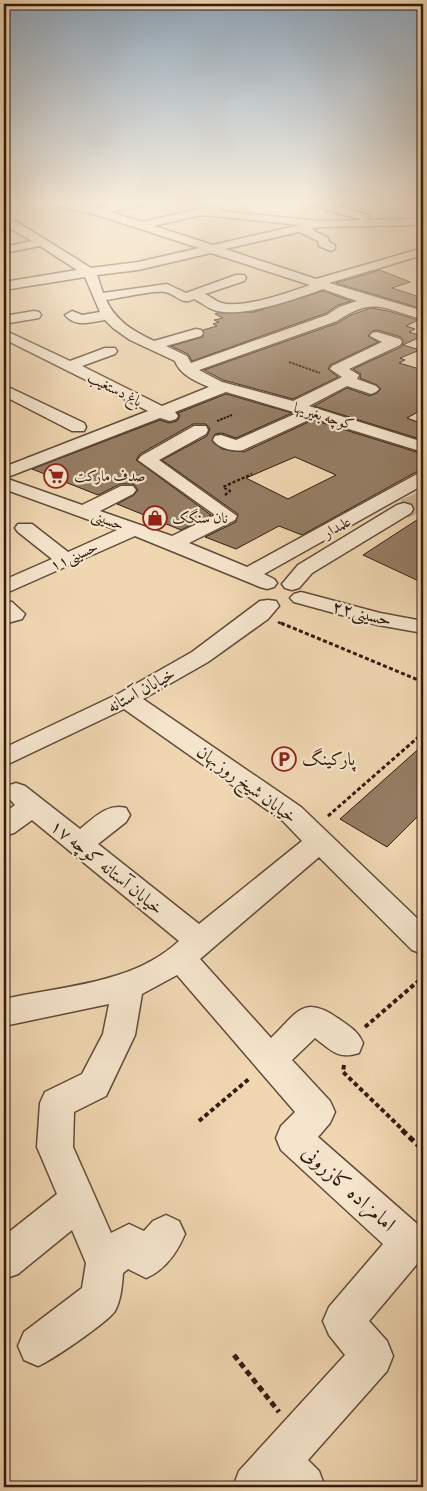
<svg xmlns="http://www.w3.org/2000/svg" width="427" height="1491" viewBox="0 0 427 1491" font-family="'EB Garamond',Amiri,serif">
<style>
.building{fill:#957d64;stroke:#331b10;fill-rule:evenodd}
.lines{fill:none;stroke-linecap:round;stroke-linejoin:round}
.minor-tunnel{stroke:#cab192;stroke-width:19;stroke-dasharray:19 9;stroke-linecap:butt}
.minor-casing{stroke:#624a38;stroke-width:3}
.path-far4{stroke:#331b10;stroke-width:2;stroke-dasharray:2.5 1;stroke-linecap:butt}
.path-far3{stroke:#331b10;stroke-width:2.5;stroke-dasharray:3 2;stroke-linecap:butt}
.path-far2{stroke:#331b10;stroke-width:3;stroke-dasharray:4 2.5;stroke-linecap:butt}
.path-far1{stroke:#331b10;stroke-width:4;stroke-dasharray:4.5 3;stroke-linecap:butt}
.path{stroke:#331b10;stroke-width:5;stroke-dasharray:6 4;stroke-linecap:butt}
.minor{fill:#f5e5cd;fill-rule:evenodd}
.labels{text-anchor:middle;stroke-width:4.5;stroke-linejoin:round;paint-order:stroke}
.far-street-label{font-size:15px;fill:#331b10;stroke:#f5e5cd}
.far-poi-label{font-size:15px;fill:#331b10;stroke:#f5e5cd;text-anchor:start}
.street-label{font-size:18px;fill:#331b10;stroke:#f5e5cd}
.poi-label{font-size:18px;fill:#331b10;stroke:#f5e5cd;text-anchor:start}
.near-street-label{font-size:21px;fill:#331b10;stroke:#f5e5cd}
</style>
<rect width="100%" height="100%" fill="#f0d7b2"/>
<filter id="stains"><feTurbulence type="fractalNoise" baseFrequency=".004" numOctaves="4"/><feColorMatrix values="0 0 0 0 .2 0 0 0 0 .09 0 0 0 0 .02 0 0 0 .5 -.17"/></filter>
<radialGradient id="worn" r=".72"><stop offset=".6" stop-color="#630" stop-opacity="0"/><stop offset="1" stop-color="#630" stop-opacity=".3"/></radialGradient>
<g class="building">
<polygon points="380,270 410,282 392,288 423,298 423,309 336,283"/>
<polygon points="323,291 351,301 338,305 326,313 192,361 188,354 171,346 203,337 203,330 217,326 213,324 219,322 214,320 223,318 215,314 217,313 254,312"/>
<polygon points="371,308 388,311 418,320 406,326 415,329 409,332 422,336 403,345 420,350 400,358 405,360 399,363 423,370 423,409 407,418 423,424 423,440 314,406 347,388 370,396 377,393 381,389 377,385 360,378 361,374 353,369 401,347 404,341 401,337 378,330 372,331 368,336 378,342 330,365 328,369 338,377 293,399 223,380 204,370 338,323 351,315"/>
<path d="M226,394L292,413L236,438L222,433L215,434L212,441L222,449L244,452L313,420L423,454V471L416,472L302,535L279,526L236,549L205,537L236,522L238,514L162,460L207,436L210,429L206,424H193L140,454L136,460L211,515L181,530L117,504L134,495L138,490L133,484H120L98,495L32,469L160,420L169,423L177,421L180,416L178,413ZM295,457L336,475L288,499L246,478Z"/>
<polygon points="423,516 423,583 363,555"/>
<polygon points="423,745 423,811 387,847 340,819"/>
</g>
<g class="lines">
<polyline class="minor-tunnel" points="404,509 423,501"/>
<g class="minor-casing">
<g id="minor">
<path d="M50,203H70L98,208L124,203H144L143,205L110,212L142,222L217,205L222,208L220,211L320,221L362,220L311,205L310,203H326L368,215L369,217L366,220L423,219V225L320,227L311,229L328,238L329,242L335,245V249L331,251L319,246L318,241L299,232L225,249L316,279L423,248V255L329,283L423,311V319C384,310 375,295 337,321L199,370L222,382L293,401L342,377L330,369L332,366L382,342L370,336L372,333L377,332L400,339L402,342L400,345L349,369L359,375L357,379L376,386L379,389L376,392L371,394L347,386L309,406L423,442V452L313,418L243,450C234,452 218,448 213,440L215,436L221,435L236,440L297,413L226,392L175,412L178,416L176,419L170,421L160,418L5,478L82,505L121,486H133L136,490L133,494L100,511L172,536L215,515L138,460L141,456L194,426H206L208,430L206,434L159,460L237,516L235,520L189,543L247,567L417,474L423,473V485L264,574L274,579L277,583L274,587L267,589L260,587L135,536L4,594V580L52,559L18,532L15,528L18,524H32L68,552L117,530L4,489V467L148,411L4,339V330L70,361L105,348H115L117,351L115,354L82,366L162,406L209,387C197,382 180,375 175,361L130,340L113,328L105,320C90,322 76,328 65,315L72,311L82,315L100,312L85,277L4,290V282L77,270L40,246L4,253V247L32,241L4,225V218L19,223L91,268L138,262L199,248L94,214L51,205ZM201,215H202L300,225L213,245L154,226ZM211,253L310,285C290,292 243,309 222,303C217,302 211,297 205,294L244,281L246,278L244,275H236L186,293L167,284L103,293L97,275L138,270ZM323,289L357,301L339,307L327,315L191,363L187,356L166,346L201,336L203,333L201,330L196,329L154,341C133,331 116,321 106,300C120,298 154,290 165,292C176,294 182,306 194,299C201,302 207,308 214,310C241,319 296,299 323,289Z"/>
<polygon points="408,203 423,203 423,207 409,205"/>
<polygon points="34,311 39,312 41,315 39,318 4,324 4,316"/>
<polygon points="4,385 84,423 86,427 84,431 72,431 4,396"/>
<polygon points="404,503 411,505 413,509 411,513 312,573 299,588 292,590 285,588 282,584 298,565 397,505"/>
<polygon points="301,592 380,613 423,621 423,633 378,625 294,602 290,598 294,594"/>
<path d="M268,600L276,601L279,606L268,619L208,662L143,699L301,807L423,924V954L412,950L319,857L200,959L271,1038C298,1012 303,994 339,1019C349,1026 358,1031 363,1043L359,1053C338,1060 331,1050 315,1038L292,1060L330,1101L335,1112L330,1123L318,1137L423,1229V1257L369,1321L387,1341L393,1356L387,1371L308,1460L319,1471L325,1487H233L239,1471L345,1355L329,1335L323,1321L329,1307L383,1244L281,1150L276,1138L281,1126L295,1112L177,975L142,994L135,1035L106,1096L74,1112L73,1147L111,1233L129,1224L144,1231L153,1221L166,1215L179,1221L185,1234C177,1253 165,1270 146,1278L128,1269L123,1273C122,1286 121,1300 115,1311C108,1322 51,1361 38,1366L24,1360L18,1346L24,1332L82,1288L86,1263L72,1230L18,1274L4,1279V1236L57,1194L37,1147L40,1103L45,1092L82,1074L103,1034L109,1004L4,1026V999C62,986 133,984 179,941L32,820L14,833L4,836V813L15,805L4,793L7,786L16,783L25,786L80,829C94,818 107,803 126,808L130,815L126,822L98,844L199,924L302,841L283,821L124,709L4,766V748L118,694L192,652L260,601Z"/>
<polygon points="4,601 12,602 25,614 22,619 4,624"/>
</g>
</g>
<g class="path-far4">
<polyline points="289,362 320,373"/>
<polyline points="217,421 232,415"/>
</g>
<g class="path-far3">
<polyline points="225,495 230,491 223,487 252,474"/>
<polyline points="278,622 284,625"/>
</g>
<g class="path-far2">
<polyline points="281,623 423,682"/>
<polyline points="328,816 423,733"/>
</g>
<g class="path-far1">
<polyline points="365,1027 423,977"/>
<polyline points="344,1065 343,1072 404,1131"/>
<polyline points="199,1121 250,1078"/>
</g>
<g class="path">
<polyline points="402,1130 423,1150"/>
<polyline points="234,1355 279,1412"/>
</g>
<use href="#minor" class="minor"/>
</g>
<linearGradient id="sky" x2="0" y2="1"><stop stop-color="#91a8bc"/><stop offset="0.49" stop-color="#f8eddc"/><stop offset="1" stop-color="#f8eddc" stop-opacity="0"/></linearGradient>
<rect width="427" height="412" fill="url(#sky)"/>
<defs>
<g id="supermarket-ring" transform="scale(1.25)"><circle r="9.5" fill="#f5e5cd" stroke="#8f2418" stroke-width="1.5"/><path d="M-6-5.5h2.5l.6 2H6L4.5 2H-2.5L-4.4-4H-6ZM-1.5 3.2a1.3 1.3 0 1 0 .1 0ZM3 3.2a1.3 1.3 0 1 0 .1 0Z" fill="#8f2418"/></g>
<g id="shop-ring" transform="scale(1.25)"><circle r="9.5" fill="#f5e5cd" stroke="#8f2418" stroke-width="1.5"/><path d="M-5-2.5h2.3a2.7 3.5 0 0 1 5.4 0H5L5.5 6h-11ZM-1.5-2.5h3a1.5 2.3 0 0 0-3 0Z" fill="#8f2418"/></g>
<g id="parking-ring" transform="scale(1.25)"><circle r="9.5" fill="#f5e5cd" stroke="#8f2418" stroke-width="1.5"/><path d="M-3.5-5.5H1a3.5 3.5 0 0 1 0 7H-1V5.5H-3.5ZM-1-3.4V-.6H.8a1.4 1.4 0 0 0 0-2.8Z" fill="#8f2418"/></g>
</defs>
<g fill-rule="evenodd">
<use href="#supermarket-ring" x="56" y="476"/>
<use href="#shop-ring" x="155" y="518"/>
<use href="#parking-ring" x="284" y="759"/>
</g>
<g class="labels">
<g class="far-street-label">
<text transform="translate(115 389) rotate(27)" y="5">باغ دستغیب</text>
<text transform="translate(324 416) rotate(17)" y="5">کوچه بغیریها</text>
<text transform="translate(108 520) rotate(20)" y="5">حسینی</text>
<text transform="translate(337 527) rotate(-29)" y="5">علمدار</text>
<text transform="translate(74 556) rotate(-24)" y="5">حسینی۱۱</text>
</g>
<g class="far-poi-label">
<text x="74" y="481">صدف مارکت</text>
<text x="172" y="523">نان سنگک</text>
</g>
<g class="street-label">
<text transform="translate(362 613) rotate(14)" y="6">حسینی۲۲</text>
<text transform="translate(141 690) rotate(-29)" y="6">خیابان آستانه</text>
<text transform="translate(247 784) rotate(36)" y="6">خیابان شیخ روزبهان</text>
<text transform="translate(107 867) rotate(39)" y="6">خیابان آستانه کوچه ۱۷</text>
</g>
<g class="poi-label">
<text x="302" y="765">پارکینگ</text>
</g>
<g class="near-street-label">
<text transform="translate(349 1188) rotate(42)" y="7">امامزاده کازرونی</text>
</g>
</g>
<rect width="427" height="1491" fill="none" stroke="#f0d7b2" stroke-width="20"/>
<rect x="5" y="5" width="417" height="1481" fill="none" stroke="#331b10" stroke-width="2.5"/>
<rect x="10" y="10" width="407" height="1471" fill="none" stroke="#331b10"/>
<rect width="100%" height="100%" filter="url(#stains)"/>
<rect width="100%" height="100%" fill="url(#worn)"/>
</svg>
